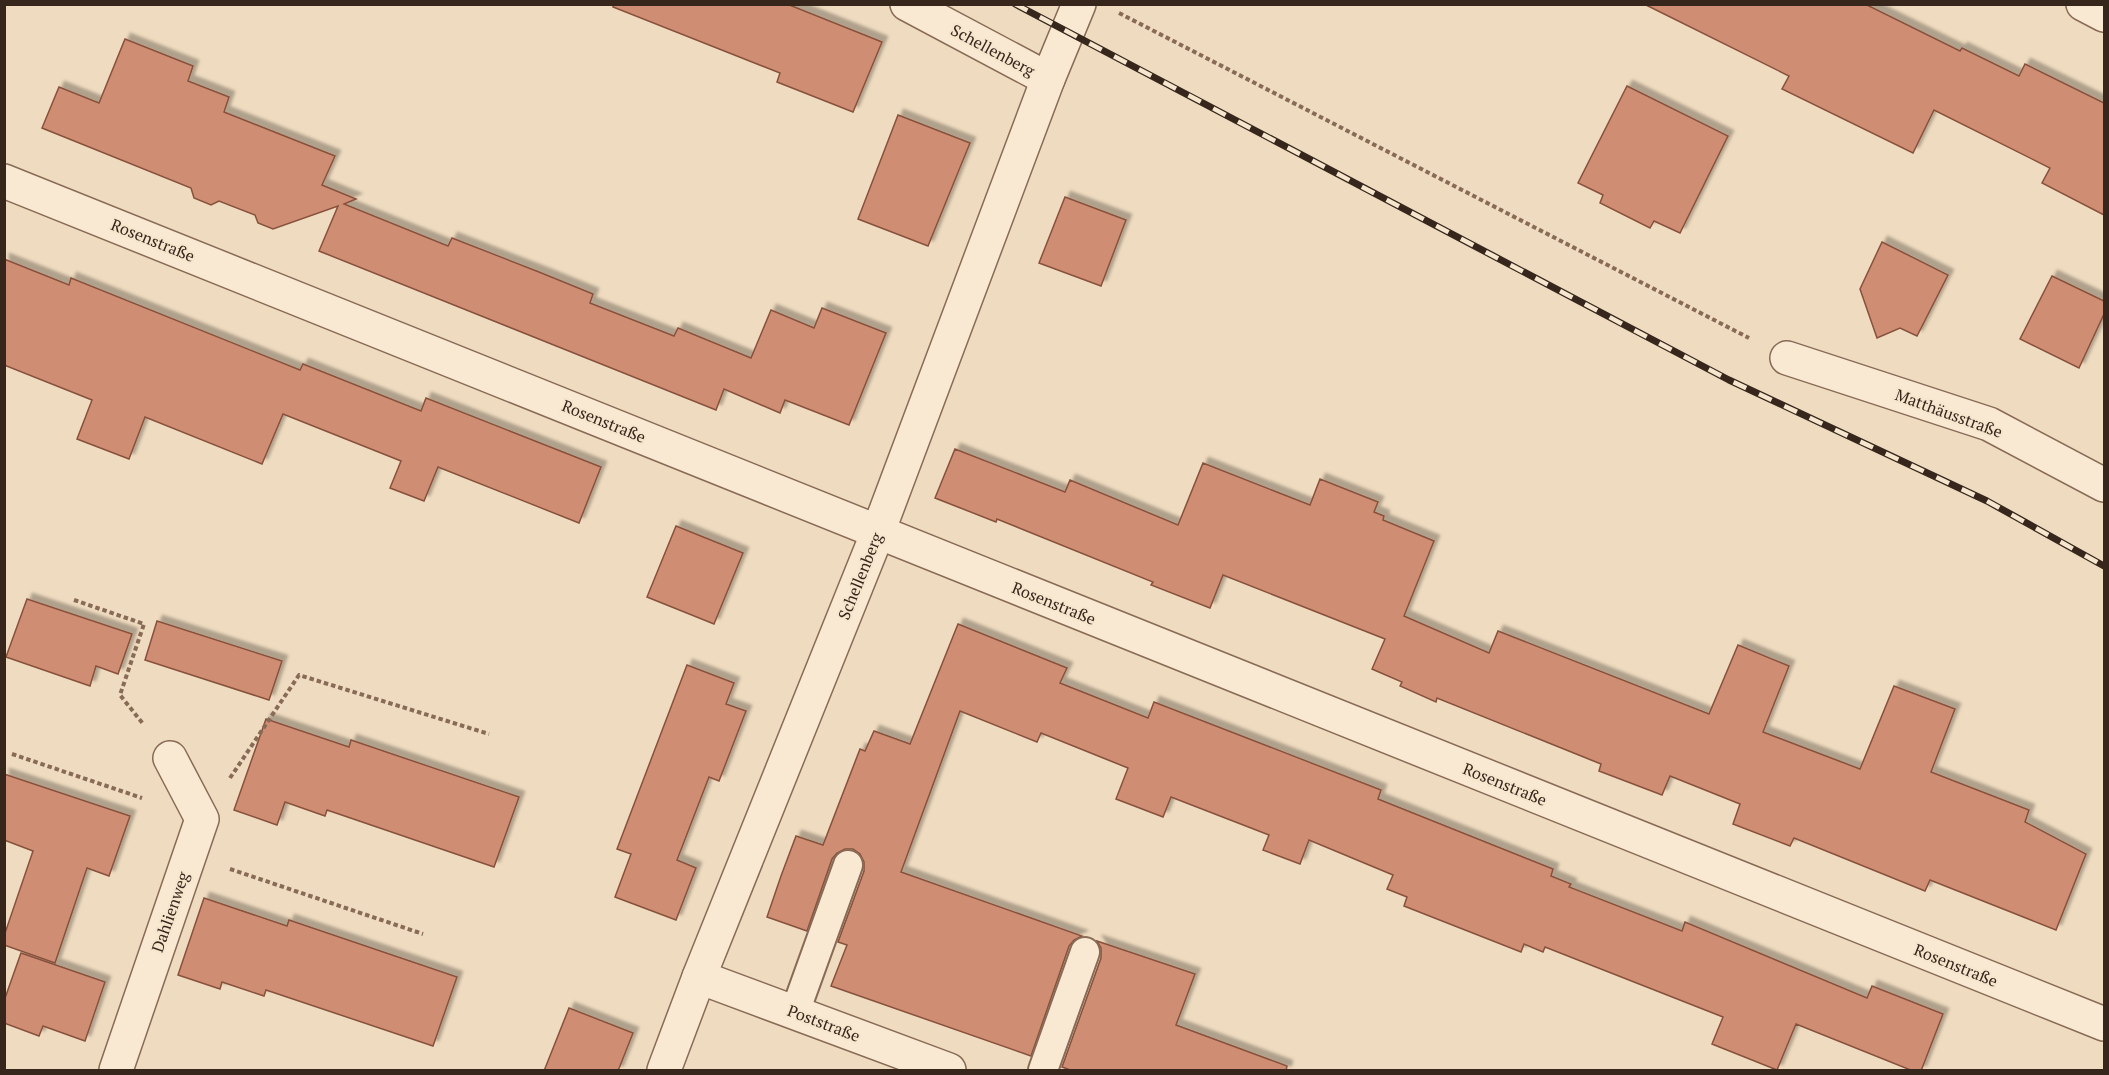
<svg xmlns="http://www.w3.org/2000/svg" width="2109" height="1075" viewBox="0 0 2109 1075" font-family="'PT Serif',serif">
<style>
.building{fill:#cf8e73;stroke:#88513c;stroke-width:1.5;filter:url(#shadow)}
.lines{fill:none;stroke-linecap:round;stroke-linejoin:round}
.service-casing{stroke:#886b57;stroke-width:32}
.minor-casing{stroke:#886b57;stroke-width:36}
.tertiary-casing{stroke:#886b57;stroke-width:36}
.path{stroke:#886b57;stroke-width:4;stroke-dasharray:4.5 3;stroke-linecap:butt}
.service{stroke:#fae9d2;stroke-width:28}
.minor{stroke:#fae9d2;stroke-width:33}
.tertiary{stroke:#fae9d2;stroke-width:33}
.rail-casing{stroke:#37261c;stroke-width:7}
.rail{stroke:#f6e6ce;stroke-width:4.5;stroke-dasharray:14;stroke-linecap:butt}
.labels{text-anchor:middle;stroke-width:4.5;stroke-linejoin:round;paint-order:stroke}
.street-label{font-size:16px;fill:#37261c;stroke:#f6e6ce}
</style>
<defs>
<filter id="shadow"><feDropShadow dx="5.5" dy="-5.5" stdDeviation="1.5" flood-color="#0004"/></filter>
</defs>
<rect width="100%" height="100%" fill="#efdbbf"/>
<g class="building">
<polygon points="613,4 787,4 882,42 853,112 777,82 780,73 613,7"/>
<polygon points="1644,4 1865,4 1960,51 1962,48 2019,76 2025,64 2104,103 2104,215 2042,183 2050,168 1934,110 1913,153 1782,89 1789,76"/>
<polygon points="125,39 193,66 188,81 229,97 224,112 335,156 322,185 356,199 344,204 448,246 452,238 539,272 593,294 590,303 674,336 678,328 751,358 771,310 814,328 822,308 886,333 849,425 785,400 780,413 724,389 716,410 319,251 338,206 273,229 258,223 255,215 219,201 211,205 194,198 191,188 42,128 59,87 99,103"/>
<polygon points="1627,86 1728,136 1680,233 1654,221 1650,228 1600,203 1603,195 1578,183"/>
<polygon points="898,115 970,143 928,246 858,219"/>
<polygon points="1065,197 1126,220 1101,286 1039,263"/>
<polygon points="1882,242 1948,275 1917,336 1900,328 1877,338 1860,289"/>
<polygon points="4,259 69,285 71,278 300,370 303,364 421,411 426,398 601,467 579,523 438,467 424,501 390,488 401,461 283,414 262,464 145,417 129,459 77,439 92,400 4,365"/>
<polygon points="2052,276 2104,301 2104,314 2079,368 2020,339"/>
<polygon points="955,449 1065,492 1070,480 1178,525 1203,463 1310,505 1320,479 1378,502 1374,512 1384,516 1383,520 1434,541 1404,616 1489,653 1498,631 1709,714 1738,645 1789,666 1763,732 1860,769 1894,686 1955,709 1931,772 2029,810 2025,822 2086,854 2056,930 1930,880 1925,891 1794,838 1790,846 1733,824 1740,804 1670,776 1662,795 1599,771 1601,764 1437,698 1436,702 1400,686 1402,682 1372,669 1385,639 1223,575 1210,608 1151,585 1153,582 997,519 996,522 935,498"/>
<polygon points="676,526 743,553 714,624 647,597"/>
<polygon points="27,599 132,634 118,674 96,666 90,686 6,657"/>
<polygon points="157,621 282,661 269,700 145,660"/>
<polygon points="958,624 1067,668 1060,683 1148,718 1154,702 1381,790 1378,799 1553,869 1551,876 1571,884 1569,887 1682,931 1685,922 1867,998 1872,986 1943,1014 1921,1071 1913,1071 1796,1024 1777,1070 1712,1044 1723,1017 1545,947 1543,952 1524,944 1521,952 1404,906 1407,897 1387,889 1393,875 1309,840 1300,864 1263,850 1269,835 1171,797 1163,817 1116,799 1128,768 1041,733 1037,742 960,711 901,872 1082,936 1074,940 1069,946 1031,1056 831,986 847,945 838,942 864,871 864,862 860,854 853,849 845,849 837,853 832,859 807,931 767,917 781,876 796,836 823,845 860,749 865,751 874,731 910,744"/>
<polygon points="687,665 734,683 726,704 746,711 719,781 709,777 677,860 696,868 676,920 615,897 631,854 617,849"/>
<polygon points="266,719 349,747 351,740 519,797 494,867 327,810 325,816 285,802 277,825 234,810"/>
<polygon points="4,774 130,816 109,876 87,868 55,963 4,945 4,936 33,851 4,840"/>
<polygon points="204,898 287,926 289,920 457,977 433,1046 266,990 264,996 222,982 220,989 178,975"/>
<polygon points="1097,941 1195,974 1176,1025 1287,1066 1286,1071 1073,1071 1062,1067 1101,958 1101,948"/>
<polygon points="21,953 105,982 85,1041 43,1026 39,1036 4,1023 4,1001"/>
<polygon points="569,1008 633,1033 618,1071 544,1071"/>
</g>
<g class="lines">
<g class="service-casing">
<g id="service">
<polyline points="795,1012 848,865"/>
<polyline points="1043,1070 1085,952"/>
</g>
</g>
<g class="minor-casing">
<g id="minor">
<polyline points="907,4 1048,79"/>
<polyline points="4,181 2104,1024"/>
<polyline points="1787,358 1989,424 2104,485"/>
<polyline points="699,977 949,1070"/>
<polyline points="116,1070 202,819 170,758"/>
<polyline points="664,1070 699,977 878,532 1048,79 1079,4"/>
</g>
</g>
<g class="tertiary-casing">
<polyline id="tertiary" points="2083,4 2104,15"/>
</g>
<g class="path">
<polyline points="1119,13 1749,338"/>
<polyline points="74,600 144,624 120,695 144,725"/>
<polyline points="12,754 142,798"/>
<polyline points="230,778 299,675 489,734"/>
<polyline points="230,869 423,934"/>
</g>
<use href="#service" class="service"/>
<use href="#minor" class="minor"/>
<use href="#tertiary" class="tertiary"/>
<g class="rail-casing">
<polyline id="rail" points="1015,4 1729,380 1987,501 2104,566"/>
</g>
<use href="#rail" class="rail"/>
</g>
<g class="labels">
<g class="street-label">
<text transform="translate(993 50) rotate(28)" y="6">Schellenberg</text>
<text transform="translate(153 240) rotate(22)" y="6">Rosenstraße</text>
<text transform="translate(1949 413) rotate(20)" y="6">Matthäusstraße</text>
<text transform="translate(604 421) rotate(22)" y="6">Rosenstraße</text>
<text transform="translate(860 576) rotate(-68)" y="6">Schellenberg</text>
<text transform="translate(1054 603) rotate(22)" y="6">Rosenstraße</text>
<text transform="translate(1505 784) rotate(22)" y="6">Rosenstraße</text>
<text transform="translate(170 912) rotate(-71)" y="6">Dahlienweg</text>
<text transform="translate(1956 965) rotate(22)" y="6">Rosenstraße</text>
<text transform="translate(824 1023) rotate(21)" y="6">Poststraße</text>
</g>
</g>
<rect width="2109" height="1075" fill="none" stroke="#37261c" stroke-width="12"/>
</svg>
